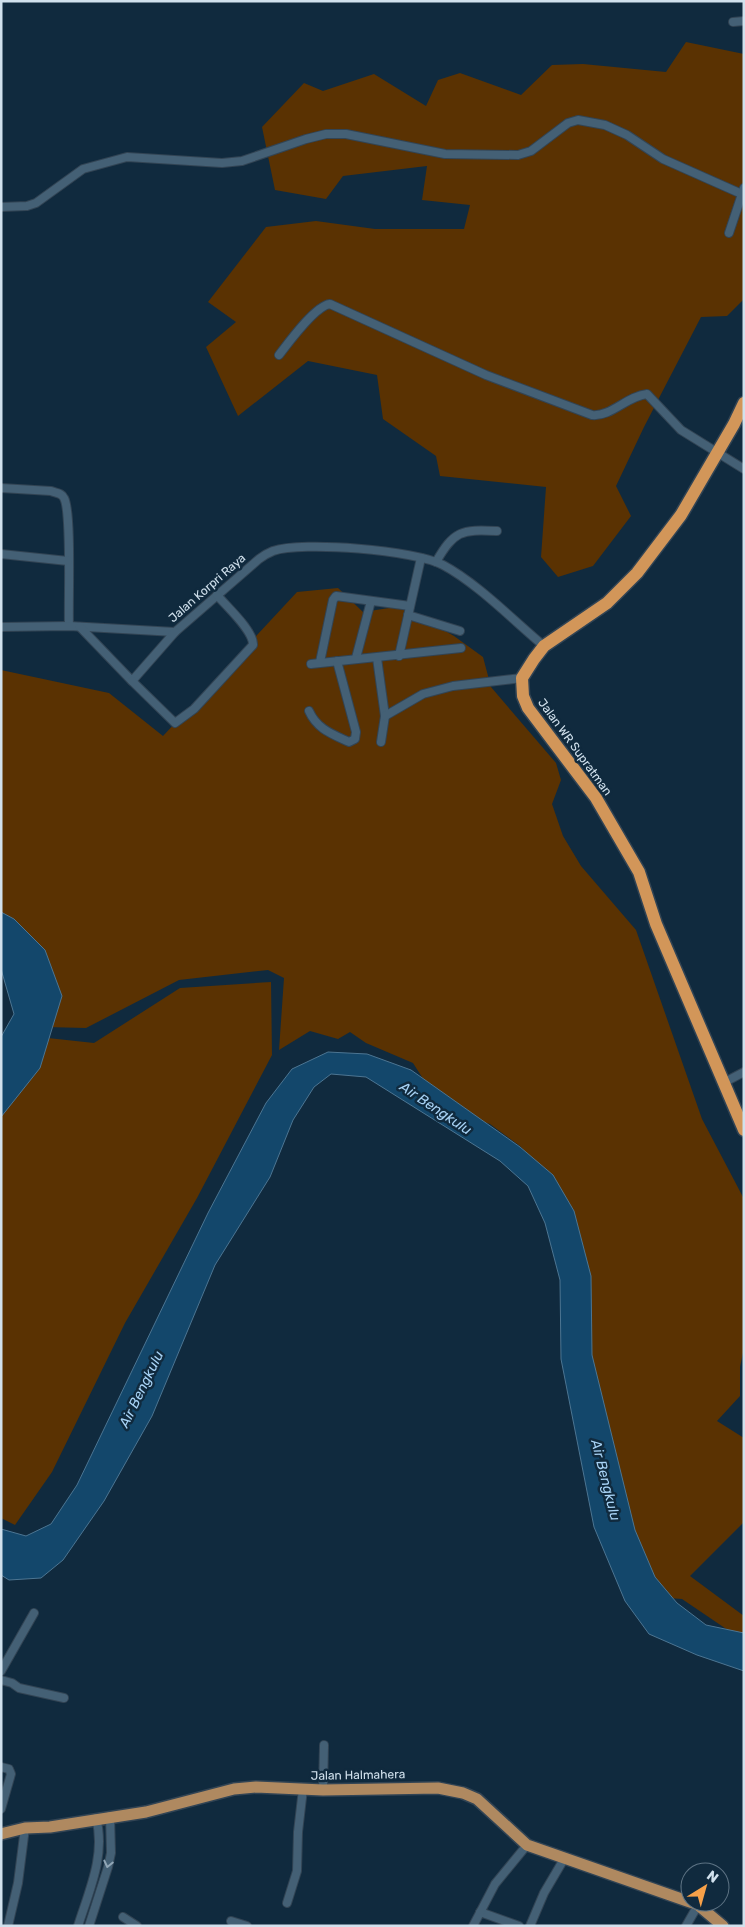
<svg xmlns="http://www.w3.org/2000/svg" width="745" height="1927" viewBox="0 0 745 1927" font-family="Rubik,sans-serif">
<style>
.green{fill:#5a3202}
.water{fill:#13476b;stroke:#4c7592}
.lines{fill:none;stroke-linecap:round;stroke-linejoin:round}
.minor-casing{stroke:#324454;stroke-width:10}
.primary-casing{stroke:#324454;stroke-width:14}
.trunk-casing{stroke:#324454;stroke-width:15}
.minor{stroke:#446075;stroke-width:8}
.primary{stroke:#af8960;stroke-width:11}
.trunk{stroke:#d29659;stroke-width:12}
.oneway{stroke:#92a7b7}
.labels{text-anchor:middle;stroke-width:5;stroke-linejoin:round;paint-order:stroke}
.street-label{font-size:12px;fill:#d1e1ed;stroke:#102a3e}
.water-label{font-size:14px;font-style:italic;fill:#a8d3f6;stroke:#102a3e}
</style>
<rect width="100%" height="100%" fill="#102a3e"/>
<g class="green">
<polygon points="686,42 744,54 744,299 727,316 701,317 644,427 616,486 631,516 593,566 558,577 541,557 546,487 440,476 436,456 383,419 377,375 308,361 238,416 206,347 236,322 208,302 266,227 316,221 375,229 464,229 470,205 422,200 427,166 343,176 326,199 275,190 262,127 304,83 323,91 374,74 426,106 438,80 460,73 521,95 552,65 583,64 666,72"/>
<polygon points="338,588 363,612 402,606 454,636 483,657 491,687 556,763 561,780 552,804 563,836 581,866 636,930 702,1119 744,1199 744,1348 740,1367 740,1396 717,1421 744,1438 744,1522 690,1576 744,1616 744,1641 682,1599 655,1597 638,1562 538,1167 520,1146 490,1124 441,1107 413,1063 366,1043 350,1032 338,1039 310,1031 279,1050 284,978 268,970 179,980 86,1028 45,1027 1,921 1,670 109,693 163,736 297,592"/>
<polygon points="271,982 272,1055 197,1198 125,1323 52,1472 15,1525 1,1518 1,1108 48,1038 94,1043 180,988"/>
</g>
<g class="water">
<polygon points="1,912 14,919 45,950 62,996 40,1068 1,1117 1,1037 14,1014 1,969"/>
<polygon points="328,1052 367,1054 411,1070 520,1147 553,1175 574,1211 591,1276 592,1355 635,1530 655,1577 677,1603 706,1625 744,1633 744,1671 697,1655 649,1634 625,1601 594,1527 561,1359 560,1280 545,1223 528,1186 500,1161 366,1077 331,1074 314,1087 293,1120 270,1177 215,1265 152,1416 104,1501 63,1560 41,1578 9,1580 1,1575 1,1529 26,1536 51,1524 77,1485 208,1213 266,1103 292,1069"/>
</g>
<g class="lines">
<g class="minor-casing">
<g id="minor">
<polyline points="733,22 744,21"/>
<polyline points="1,207 27,206 36,203 83,169 127,157 222,163 242,161 306,139 326,134 346,134 445,154 518,155 531,151 568,123 578,120 605,125 627,135 663,159 744,195"/>
<polyline points="729,233 744,188"/>
<path d="M279,355C289,342 315,306 330,304L486,375L592,415C611,417 627,396 647,394L681,430L744,469"/>
<path d="M1,488L51,491C56,493 62,493 64,498C72,512 68,604 69,626"/>
<polyline points="1,554 68,561"/>
<path d="M436,562C454,531 461,529 497,531"/>
<polyline points="408,615 460,631"/>
<path d="M1,627L69,626L175,632L259,559C263,556 268,553 273,551C302,541 415,550 443,565C477,583 514,621 544,646"/>
<polyline points="80,627 132,681 175,632"/>
<polyline points="399,656 421,558"/>
<polyline points="356,658 371,601"/>
<polyline points="377,658 385,716 381,742"/>
<polyline points="320,662 333,600 336,596 410,606"/>
<polyline points="311,664 461,648"/>
<path d="M132,681L175,723L194,709L253,645C254,631 226,606 217,595"/>
<path d="M309,711C317,729 332,734 349,742L355,739L356,732L337,661"/>
<polyline points="385,716 423,694 453,686 522,678"/>
<polyline points="723,1083 744,1072"/>
<polyline points="1,1671 34,1613"/>
<polyline points="1,1680 12,1683 19,1688 64,1698"/>
<polyline points="1,1767 9,1769 11,1774 1,1809"/>
<polyline points="323,1790 324,1745"/>
<polyline points="287,1903 297,1871 298,1832 303,1789"/>
<polyline points="480,1912 519,1926"/>
<polyline points="123,1917 137,1926"/>
<polyline points="231,1921 247,1926"/>
<polyline points="8,1926 18,1883 25,1828"/>
<path d="M78,1926C89,1891 106,1855 96,1818"/>
<polyline points="89,1926 108,1867 111,1853 110,1816"/>
<polyline points="473,1926 495,1884 527,1845"/>
<polyline points="530,1926 544,1893 564,1859"/>
<polyline points="686,1926 698,1905"/>
</g>
</g>
<g class="primary-casing">
<g id="primary">
<polyline points="1,1834 25,1828 50,1827 146,1812 234,1789 256,1787 323,1790 438,1788 463,1793 477,1799 527,1845 690,1902"/>
<polyline points="691,1902 698,1905 723,1926"/>
</g>
</g>
<g class="trunk-casing">
<polyline id="trunk" points="744,403 734,424 681,515 637,573 607,603 544,646 534,659 522,678 523,696 528,708 596,798 639,872 656,924 744,1130"/>
</g>
<use href="#minor" class="minor"/>
<use href="#primary" class="primary"/>
<use href="#trunk" class="trunk"/>
</g>
<defs><path id="oneway-chevron" d="M-2-3.5L2.5 0L-2 3.5" fill="none" stroke-width="1.6" stroke-linecap="round" stroke-linejoin="round" transform="scale(1.25)"/></defs>
<use class="oneway" href="#oneway-chevron" transform="translate(108 1864) rotate(103)"/>
<g class="labels">
<g class="street-label">
<text transform="translate(207 588) rotate(-41)" y="4">Jalan Korpri Raya</text>
<text transform="translate(575 747) rotate(54)" y="4">Jalan WR Supratman</text>
<text transform="translate(358 1775) rotate(-1)" y="4">Jalan Halmahera</text>
</g>
<g class="water-label">
<text transform="translate(436 1108) rotate(34)" y="5">Air Bengkulu</text>
<text transform="translate(141 1389) rotate(-64)" y="5">Air Bengkulu</text>
<text transform="translate(606 1480) rotate(76)" y="5">Air Bengkulu</text>
</g>
</g>
<rect width="745" height="1927" fill="none" stroke="#d1e1ed" stroke-width="5"/>
<g transform="translate(705 1887) rotate(37)"><circle r="24" fill="#102a3e" stroke="#5d7384"/>
<path d="M0-4L9 19L0 12L-9 19Z" fill="#f7a149"/>
<text y="-8" font-size="14" font-weight="bold" text-anchor="middle" fill="#d1e1ed">N</text>
</g>
</svg>
